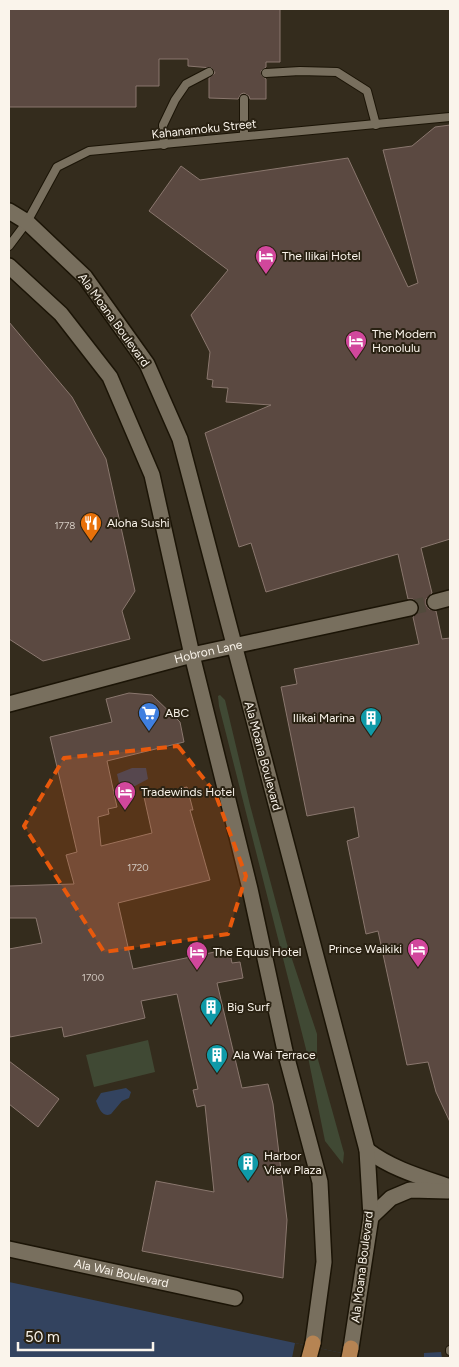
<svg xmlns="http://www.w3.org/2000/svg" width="459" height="1367" viewBox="0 0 459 1367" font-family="Figtree,sans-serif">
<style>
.green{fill:#404934}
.water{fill:#33435f}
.pier{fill:#342c1d}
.building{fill:#5b4941;stroke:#8a776e}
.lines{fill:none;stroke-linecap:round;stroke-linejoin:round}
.minor-tunnel{stroke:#524a3c;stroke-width:15;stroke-dasharray:15 8;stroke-linecap:butt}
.service-casing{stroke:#1b1406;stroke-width:10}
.minor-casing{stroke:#1b1406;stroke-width:18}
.secondary-casing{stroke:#1b1406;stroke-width:18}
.primary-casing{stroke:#1b1406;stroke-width:18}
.service{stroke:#786f5e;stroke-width:8}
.minor{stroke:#786f5e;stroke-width:15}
.secondary{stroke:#786f5e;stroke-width:15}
.primary{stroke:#b68453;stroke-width:15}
.marked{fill:#e8590c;fill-opacity:0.2;stroke:#e8590c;stroke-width:4;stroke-dasharray:10 6;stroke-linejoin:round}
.labels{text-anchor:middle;stroke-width:4;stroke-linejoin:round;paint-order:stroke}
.number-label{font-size:10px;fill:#d2c9c0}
.street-label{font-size:12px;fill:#faf4eb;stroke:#2a2213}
.poi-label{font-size:12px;fill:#faf4eb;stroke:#2a2213;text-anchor:start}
</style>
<rect width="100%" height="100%" fill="#342c1d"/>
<g class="green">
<polygon points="220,695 225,700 250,805 287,944 317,1034 317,1056 344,1153 343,1164 325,1141 308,1057 219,706 218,696"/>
<polygon points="148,1040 155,1072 94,1087 86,1055"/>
</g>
<g class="water">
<polygon points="132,768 146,768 148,779 135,786 120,787 117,774"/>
<path d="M126,1088L131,1092L129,1098L122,1101L111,1114C102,1118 99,1108 96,1101L101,1093Z"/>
<polygon points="9,1282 365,1358 9,1358"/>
<polygon points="441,1352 442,1358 424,1358 424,1353"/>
</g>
<polygon class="pier" points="295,1343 365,1358 292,1358"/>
<g class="building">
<polygon points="9,9 280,9 280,62 266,62 266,67 261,71 262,76 266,79 266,99 250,99 249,96 244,93 241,94 238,99 209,98 209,78 215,73 212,68 188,66 188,59 159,59 159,86 136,86 136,107 9,107"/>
<polygon points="450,125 450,539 421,548 432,593 426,599 426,605 429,609 436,611 442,639 450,638 450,1122 436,1092 428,1062 407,1065 378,931 366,934 347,841 359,837 354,807 307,816 281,687 297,684 294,669 419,644 413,617 419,611 419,606 413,599 408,599 398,554 266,592 251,543 239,547 205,433 271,405 226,402 228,388 212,387 213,380 207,379 210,352 191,315 228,270 149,211 181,166 200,180 348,158 408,287 418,283 383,150 412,146 435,127"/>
<polygon points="9,322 72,397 106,459 135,591 122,611 130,639 43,661 9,639"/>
<polygon points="129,693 152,695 180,722 184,742 107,761 117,807 108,809 109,814 98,817 101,846 152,833 144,797 187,787 193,810 190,810 210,880 118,903 133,969 229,949 232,963 240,962 243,978 217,983 242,1088 268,1084 273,1104 287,1220 283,1278 142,1251 156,1181 214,1192 205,1105 197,1107 193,1090 198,1089 177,994 141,1001 145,1018 64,1037 62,1027 10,1037 9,1028 9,949 42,943 36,918 9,918 9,886 74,884 66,855 77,852 50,737 112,722 106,699"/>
<polygon points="9,1061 59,1099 38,1127 9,1104"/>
</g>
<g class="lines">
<polyline class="minor-tunnel" points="410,608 435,602"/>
<g class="service-casing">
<g id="service">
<polyline points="266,73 300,71 337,72 367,91 376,125"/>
<polyline points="244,99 244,136"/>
<polyline points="164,145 163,125 175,100 186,84 209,72"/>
<polyline points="9,246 27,222 57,167 89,151 450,117"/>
<polyline points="450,1351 450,1350"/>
</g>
</g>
<g class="minor-casing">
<g id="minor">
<polyline points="435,602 450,598"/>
<path id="s1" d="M9,704L192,655L410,608"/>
<path d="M367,1150C392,1169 421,1177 450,1187"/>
<polyline points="371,1217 391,1198 410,1190 448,1191"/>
<path id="s2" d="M9,1249L235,1298"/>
</g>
</g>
<g class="secondary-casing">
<g id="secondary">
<polyline points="9,211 27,222 85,277 147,364 180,439 367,1150 371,1217 351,1348"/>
<polyline points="9,266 61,314 110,377 152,475 192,655 250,889 285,1051 320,1182 324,1262 313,1343"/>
</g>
</g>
<g class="primary-casing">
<g id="primary">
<polyline points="309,1358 313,1343"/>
<polyline points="349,1358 351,1348"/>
</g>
</g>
<use href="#service" class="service"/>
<use href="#minor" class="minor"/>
<use href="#secondary" class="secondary"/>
<use href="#primary" class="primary"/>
</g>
<path class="marked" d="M178,746L215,793L246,876L228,934L104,952L24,826L64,758Z"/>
<defs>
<g id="hotel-pin" transform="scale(1.125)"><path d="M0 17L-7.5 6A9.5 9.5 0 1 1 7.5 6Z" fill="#d1479c" stroke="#2a2213"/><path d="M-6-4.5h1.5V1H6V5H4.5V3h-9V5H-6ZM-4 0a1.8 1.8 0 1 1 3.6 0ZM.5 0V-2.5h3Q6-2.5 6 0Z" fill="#fff"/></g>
<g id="restaurant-pin" transform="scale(1.125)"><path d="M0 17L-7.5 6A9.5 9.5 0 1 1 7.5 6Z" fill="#e8710a" stroke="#2a2213"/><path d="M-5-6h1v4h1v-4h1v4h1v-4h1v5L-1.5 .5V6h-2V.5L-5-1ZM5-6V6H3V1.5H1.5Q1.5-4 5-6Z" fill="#fff"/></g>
<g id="supermarket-pin" transform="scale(1.125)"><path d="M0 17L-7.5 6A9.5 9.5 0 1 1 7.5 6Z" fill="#3f7fe0" stroke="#2a2213"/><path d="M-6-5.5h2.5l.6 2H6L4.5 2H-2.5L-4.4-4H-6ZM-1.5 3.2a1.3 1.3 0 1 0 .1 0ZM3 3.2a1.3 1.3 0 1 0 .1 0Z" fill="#fff"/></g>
<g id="building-pin" transform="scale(1.125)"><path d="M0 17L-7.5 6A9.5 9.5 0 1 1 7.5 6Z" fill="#0f9aa8" stroke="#2a2213"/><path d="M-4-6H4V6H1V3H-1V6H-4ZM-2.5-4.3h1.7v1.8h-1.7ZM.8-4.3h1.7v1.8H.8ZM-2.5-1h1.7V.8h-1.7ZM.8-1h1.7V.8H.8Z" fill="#fff"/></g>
</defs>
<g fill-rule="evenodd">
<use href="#hotel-pin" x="266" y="256"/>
<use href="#hotel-pin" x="356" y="341"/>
<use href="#restaurant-pin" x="91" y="523"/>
<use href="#supermarket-pin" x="149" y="713"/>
<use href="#building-pin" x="371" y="718"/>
<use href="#hotel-pin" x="125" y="792"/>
<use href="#hotel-pin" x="418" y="949"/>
<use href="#hotel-pin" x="197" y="952"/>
<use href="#building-pin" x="211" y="1007"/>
<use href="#building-pin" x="217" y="1055"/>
<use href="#building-pin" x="248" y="1163"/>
</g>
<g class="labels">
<g class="number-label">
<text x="65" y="529">1778</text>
<text x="138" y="871">1720</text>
<text x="93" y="981">1700</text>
</g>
<g class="street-label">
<text transform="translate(204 129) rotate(-6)" y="4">Kahanamoku Street</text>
<text transform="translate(114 320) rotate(54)" y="4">Ala Moana Boulevard</text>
<text dy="4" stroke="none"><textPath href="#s1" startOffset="206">Hobron Lane</textPath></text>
<text transform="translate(263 756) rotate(75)" y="4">Ala Moana Boulevard</text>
<text transform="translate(362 1267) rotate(-83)" y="4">Ala Moana Boulevard</text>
<text dy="4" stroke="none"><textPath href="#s2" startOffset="115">Ala Wai Boulevard</textPath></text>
</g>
<g class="poi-label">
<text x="282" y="260">The Ilikai Hotel</text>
<text x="372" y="338">The Modern<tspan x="372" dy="14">Honolulu</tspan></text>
<text x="107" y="527">Aloha Sushi</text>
<text x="165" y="717">ABC</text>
<text x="355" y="722" text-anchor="end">Ilikai Marina</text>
<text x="141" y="796">Tradewinds Hotel</text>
<text x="402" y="953" text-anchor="end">Prince Waikiki</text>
<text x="213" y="956">The Equus Hotel</text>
<text x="227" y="1011">Big Surf</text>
<text x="233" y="1059">Ala Wai Terrace</text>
<text x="264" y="1160">Harbor<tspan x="264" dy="14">View Plaza</tspan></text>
</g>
</g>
<rect width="459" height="1367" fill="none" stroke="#faf4eb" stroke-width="20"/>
<path d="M18 1342v8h135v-8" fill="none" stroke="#faf4eb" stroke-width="2.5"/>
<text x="25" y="1342" font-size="15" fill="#faf4eb" stroke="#2a2213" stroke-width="4" paint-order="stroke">50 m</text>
</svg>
